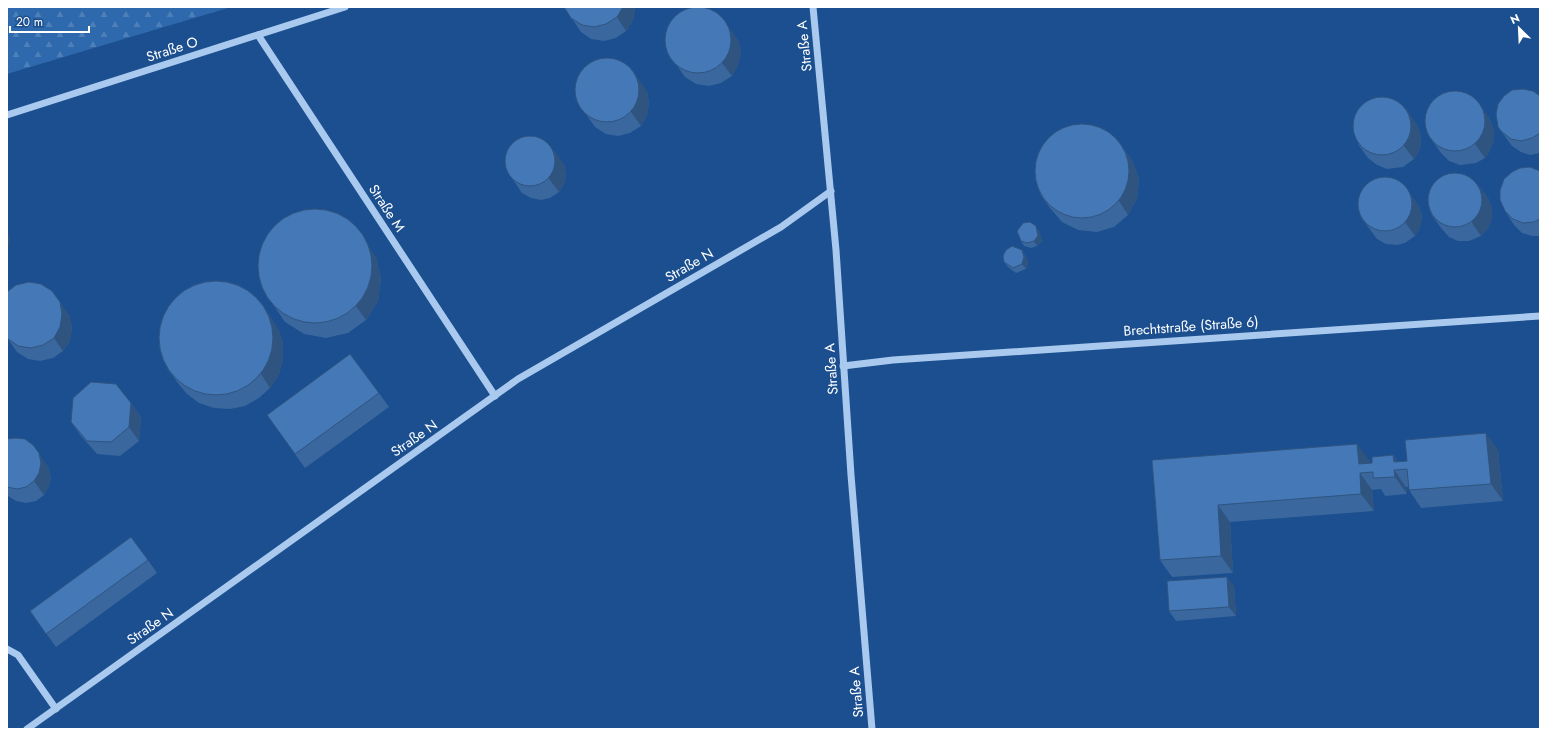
<svg xmlns="http://www.w3.org/2000/svg" width="1547" height="736" viewBox="0 0 1547 736" font-family="Jost,sans-serif">
<style>
.forest{fill:url(#forest-firs)}
.lines{fill:none;stroke-linecap:round;stroke-linejoin:round}
.minor{stroke:#a9c9ee;stroke-width:7}
.wall{fill:#3a679d}
.shaded-wall{fill:#305480}
.building{fill:#4478b7;stroke:#305480}
.labels{text-anchor:middle;stroke-width:3;stroke-linejoin:round;paint-order:stroke}
.street-label{font-size:14px;fill:#fff;stroke:#1b4f8f}
</style>
<defs>
<pattern id="forest-firs" width="22" height="20" patternUnits="userSpaceOnUse"><rect width="22" height="20" fill="#2e69ad"/><path d="M5 1l3.5 6h-7zM16 11l3.5 6h-7z" fill="#4d80b9"/></pattern>
</defs>
<rect width="100%" height="100%" fill="#1b4f8f"/>
<polygon class="forest" points="7,7 231,7 7,74"/>
<g class="lines">
<g class="minor">
<polyline points="813,7 836,250 851,475 872,729"/>
<polyline points="258,35 495,396"/>
<polyline points="7,115 345,7"/>
<polyline points="843,366 893,360 1540,316"/>
<polyline points="7,649 18,655 56,709"/>
<polyline points="27,729 518,379 781,227 831,191"/>
</g>
</g>
<g class="wall">
<polygon points="564,7 635,8 633,20 626,31 616,38 604,41 591,39 581,32"/>
<polygon points="738,40 741,53 738,65 732,76 721,83 709,86 696,84 685,77 668,53"/>
<polygon points="647,91 649,103 647,115 641,126 630,133 618,136 606,134 595,127 578,103"/>
<polygon points="1540,96 1540,153 1530,155 1521,152 1512,146 1498,127"/>
<polygon points="1488,116 1494,130 1494,140 1489,152 1485,158 1476,163 1460,165 1449,161 1441,153 1431,139"/>
<polygon points="1415,122 1420,131 1421,146 1418,153 1414,159 1403,167 1387,169 1377,165 1368,158 1358,144"/>
<polygon points="1123,148 1133,162 1139,180 1137,198 1128,215 1114,227 1097,232 1078,230 1062,222 1050,208 1040,194"/>
<polygon points="564,164 566,174 564,184 559,192 550,198 541,200 531,198 522,193 507,171"/>
<polygon points="1540,171 1540,236 1532,236 1522,233 1514,225 1505,211"/>
<polygon points="1478,185 1488,198 1492,208 1492,219 1488,228 1481,236 1469,241 1458,241 1449,237 1441,228 1431,214"/>
<polygon points="1419,206 1422,216 1420,227 1415,236 1405,243 1397,245 1386,244 1377,239 1360,216"/>
<polygon points="1039,231 1042,241 1037,246 1031,248 1024,246 1021,241"/>
<polygon points="1022,250 1025,255 1028,262 1026,269 1016,273 1008,267 1004,262"/>
<polygon points="376,257 381,279 378,301 366,320 348,333 326,338 304,334 285,322 272,303"/>
<polygon points="261,302 278,329 283,343 283,359 279,374 270,388 259,398 245,406 230,409 214,408 199,403 187,394 177,382 167,368"/>
<polygon points="69,315 72,328 70,341 63,351 53,358 40,361 28,359 17,352 7,338"/>
<polygon points="379,393 389,407 305,468 267,415"/>
<polygon points="131,403 141,417 139,441 120,456 97,454 81,436 71,422"/>
<polygon points="7,439 48,467 51,477 49,486 44,495 36,501 26,503 16,501 8,496 7,494"/>
<polygon points="1498,450 1503,501 1421,508 1409,490 1409,487 1406,487 1407,494 1385,496 1381,489 1372,490 1374,511 1230,522 1233,573 1172,577 1160,560 1152,460 1370,461 1370,464 1372,463 1393,455 1398,462"/>
<polygon points="148,560 157,573 56,647 30,611"/>
<polygon points="1234,586 1236,616 1176,621 1169,611"/>
</g>
<g class="shaded-wall">
<polygon points="623,7 635,7 635,8 633,20 626,31 617,17"/>
<polygon points="728,26 738,40 741,53 738,65 732,76 722,63"/>
<polygon points="637,77 647,91 649,103 647,115 641,126 631,112"/>
<polygon points="1478,102 1488,116 1494,130 1494,140 1489,152 1485,158 1475,144"/>
<polygon points="1406,108 1415,122 1420,131 1421,146 1418,153 1414,159 1404,146"/>
<polygon points="1123,148 1133,162 1139,180 1137,198 1128,215 1119,201"/>
<polygon points="554,150 564,164 566,174 564,184 559,192 549,179"/>
<polygon points="1478,185 1488,198 1492,208 1492,219 1488,228 1481,236 1472,223"/>
<polygon points="1409,192 1419,206 1422,216 1420,227 1415,236 1405,222"/>
<polygon points="354,225 376,257 381,279 378,301 366,320 356,306"/>
<polygon points="1036,226 1039,231 1042,241 1037,246 1034,241"/>
<polygon points="7,229 10,240 7,253"/>
<polygon points="1022,250 1025,255 1028,262 1026,269 1022,264"/>
<polygon points="60,302 69,315 72,328 70,341 63,351 54,338"/>
<polygon points="261,302 278,329 283,343 283,359 279,374 270,388 261,374"/>
<polygon points="131,403 141,417 139,441 129,427"/>
<polygon points="1486,433 1498,450 1503,501 1491,484"/>
<polygon points="1357,444 1370,461 1370,472 1359,464"/>
<polygon points="39,453 48,467 51,477 49,486 44,495 34,481"/>
<polygon points="1393,455 1403,469 1394,462"/>
<polygon points="1394,470 1406,487 1407,494 1395,477"/>
<polygon points="1360,473 1372,490 1374,511 1361,494"/>
<polygon points="1218,505 1230,522 1233,573 1221,556"/>
<polygon points="1227,577 1234,586 1236,616 1229,607"/>
</g>
<g class="building">
<polygon points="564,7 623,7 617,17 606,24 594,27 582,25 571,18"/>
<circle cx="698" cy="40" r="33"/>
<circle cx="607" cy="90" r="32"/>
<polygon points="1523,89 1533,91 1540,96 1540,133 1532,138 1521,141 1511,139 1502,132 1498,127 1496,114 1498,104 1504,96 1512,90"/>
<circle cx="1455" cy="121" r="30"/>
<circle cx="1382" cy="126" r="29"/>
<circle cx="1082" cy="171" r="47"/>
<circle cx="530" cy="161" r="25"/>
<polygon points="1530,167 1540,171 1540,219 1534,222 1523,223 1513,219 1505,211 1500,200 1500,190 1504,179 1512,172 1520,168"/>
<circle cx="1455" cy="200" r="27"/>
<circle cx="1385" cy="204" r="27"/>
<circle cx="315" cy="266" r="57"/>
<polygon points="1030,222 1036,226 1038,236 1034,241 1027,243 1021,241 1017,231 1023,223"/>
<polygon points="1012,246 1022,250 1024,257 1022,264 1013,268 1004,262 1003,256 1006,250"/>
<circle cx="216" cy="338" r="57"/>
<polygon points="29,282 41,284 52,291 60,302 62,314 60,327 54,338 43,345 31,348 18,346 7,338 7,292 16,285"/>
<polygon points="350,354 379,393 295,454 267,415"/>
<polygon points="91,382 116,384 131,403 129,427 111,442 87,441 71,422 73,398"/>
<polygon points="1486,433 1491,484 1409,490 1407,469 1394,470 1395,477 1373,478 1373,472 1360,473 1361,494 1218,505 1221,556 1160,560 1152,460 1357,444 1359,464 1372,463 1372,457 1393,455 1394,462 1407,461 1405,440"/>
<polygon points="15,438 25,439 33,445 39,453 41,463 39,473 34,481 26,487 17,489 7,487 7,439"/>
<polygon points="131,537 148,560 46,634 30,611"/>
<polygon points="1227,577 1229,607 1169,611 1167,581"/>
</g>
<g class="labels">
<g class="street-label">
<text transform="translate(804 46) rotate(-96)" y="5">Straße A</text>
<text transform="translate(172 49) rotate(-18)" y="5">Straße O</text>
<text transform="translate(387 208) rotate(57)" y="5">Straße M</text>
<text transform="translate(689 265) rotate(-30)" y="5">Straße N</text>
<text transform="translate(1191 326) rotate(-4)" y="5">Brechtstraße (Straße 6)</text>
<text transform="translate(831 369) rotate(-94)" y="5">Straße A</text>
<text transform="translate(414 438) rotate(-35)" y="5">Straße N</text>
<text transform="translate(150 626) rotate(-35)" y="5">Straße N</text>
<text transform="translate(856 692) rotate(-95)" y="5">Straße A</text>
</g>
</g>
<rect width="1547" height="736" fill="none" stroke="#ffffff" stroke-width="16"/>
<g transform="translate(1519 28) rotate(336)" stroke="#1b4f8f" stroke-width="3" paint-order="stroke">
<path d="M0-3L7 15L0 10L-7 15Z" fill="#ffffff"/>
<text y="-6" font-size="11" font-weight="bold" text-anchor="middle" fill="#ffffff">N</text>
</g>
<path d="M10 26v6h79v-6" fill="none" stroke="#ffffff" stroke-width="2"/>
<text x="16" y="26" font-size="12" fill="#ffffff" stroke="#1b4f8f" stroke-width="3" paint-order="stroke">20 m</text>
</svg>
